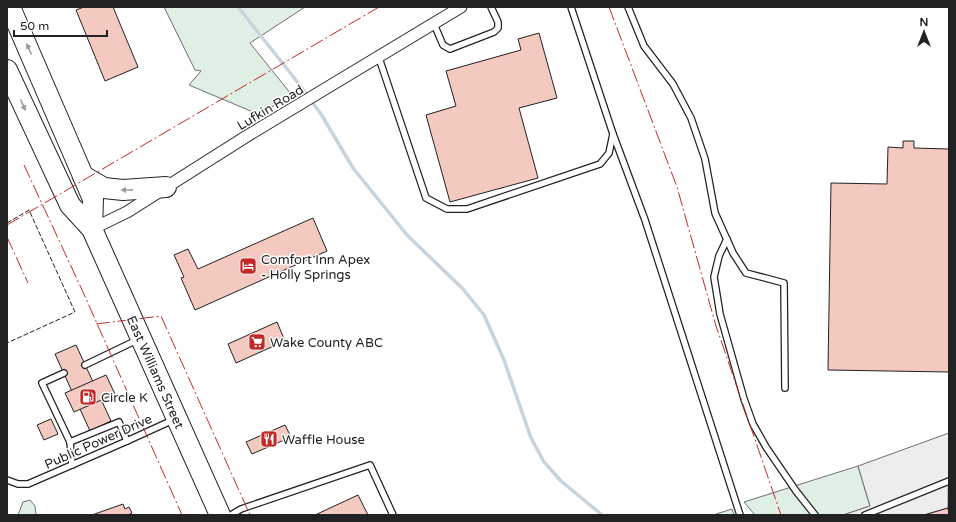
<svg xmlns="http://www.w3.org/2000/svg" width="956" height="522" viewBox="0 0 956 522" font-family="'Varela Round',sans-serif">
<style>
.green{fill:#e0efe3;stroke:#6f6f6f}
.parking{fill:#ededed;stroke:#6f6f6f}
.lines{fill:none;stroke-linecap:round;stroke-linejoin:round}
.stream{stroke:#c7d3dd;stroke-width:3.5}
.building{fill:#f3c9c0;stroke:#222}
.lane-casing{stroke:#222;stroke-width:8}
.street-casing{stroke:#222;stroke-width:13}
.highway-casing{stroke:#222;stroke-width:22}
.lane{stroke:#fff;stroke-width:5.5}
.street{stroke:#fff;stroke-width:11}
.highway{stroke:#fff;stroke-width:20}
.fence{stroke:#222;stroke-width:1;stroke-dasharray:5 2;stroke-linecap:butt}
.power{stroke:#c62828;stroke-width:1;stroke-dasharray:14 3 2 3;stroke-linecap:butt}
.oneway{fill:#9c9c9c}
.labels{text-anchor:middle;stroke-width:3;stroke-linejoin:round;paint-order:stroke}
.street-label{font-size:13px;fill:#222;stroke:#fff}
.poi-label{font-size:13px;fill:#222;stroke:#fff;text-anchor:start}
</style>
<rect width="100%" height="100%" fill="#fff"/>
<g class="green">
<polygon points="164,7 305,7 250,43 291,94 260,115 189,85 201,71 195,70"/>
<polygon points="858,466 870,506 843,515 755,515 744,502"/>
<polygon points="30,500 35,506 36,515 18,515 23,502"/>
<polygon points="732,509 734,515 713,515"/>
</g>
<polygon class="parking" points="949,433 948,508 924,515 843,515 870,506 858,466"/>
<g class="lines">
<polyline class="stream" points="238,7 295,79 321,114 353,168 407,235 463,289 484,315 504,360 531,438 544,462 561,481 602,515"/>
</g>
<g class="building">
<polygon points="84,7 113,7 138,67 105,81 76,10"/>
<polygon points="539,33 557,98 519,108 538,178 450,202 426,115 456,106 446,71 521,50 518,39"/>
<polygon points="903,141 914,141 914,148 949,149 949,372 828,370 831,183 887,184 888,147 903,148"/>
<polygon points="313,218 327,251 195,310 181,278 184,277 174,255 188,249 198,269"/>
<polygon points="277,322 285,341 236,363 228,344"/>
<polygon points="76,345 111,421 90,431 55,354"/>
<polygon points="106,375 115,394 74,412 65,393"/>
<polygon points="51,419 58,434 44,440 37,425"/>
<polygon points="285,425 291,437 252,454 246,442"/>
<polygon points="358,495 368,515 315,515"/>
<polygon points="123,504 125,509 129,507 132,513 128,515 92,515"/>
<polygon points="948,508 949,515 924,515"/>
</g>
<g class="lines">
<g class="lane-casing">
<g id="lane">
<polyline points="628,7 644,46 673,84 691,118 705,159 715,213 733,253 746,273 784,283 785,388"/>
<polyline points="434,24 443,45 450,49 494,32 498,28 498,22 491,7"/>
<polyline points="379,58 426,198 447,209 467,209 600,164 609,153 613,134 571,7"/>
<polyline points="613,134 645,220 740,515"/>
<polyline points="727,239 719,256 714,277 720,314 744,399 753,424 766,447 796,491 815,515"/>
<polyline points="85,365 137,340"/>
<polyline points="64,373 42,383 70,442 72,465"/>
<polyline points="70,442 119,422 127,441"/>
<polyline points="7,480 18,484 28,484 127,441 173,420"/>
<polyline points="231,515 241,509 370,465 393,515"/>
<polyline points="865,515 949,481"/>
</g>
</g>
<g class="street-casing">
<polyline id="street" points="92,229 127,212 247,136 461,7"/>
</g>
<g class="highway-casing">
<g id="highway">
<polyline points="10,7 93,199 92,229"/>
<polyline points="7,70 70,205 92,229 220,515"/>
<polyline points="83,176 104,188 123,190 166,187"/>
</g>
</g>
<use href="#lane" class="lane"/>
<use href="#street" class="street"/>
<use href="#highway" class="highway"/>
<polyline class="fence" points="7,223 29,210 75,312 7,343"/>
<g class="power">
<polyline points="609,7 677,187 716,326 781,515"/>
<polyline points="24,165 83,292 182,515"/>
<polyline points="7,225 379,7"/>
<polyline points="7,237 28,283"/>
<polyline points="96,324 161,316 250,515"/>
</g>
</g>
<defs><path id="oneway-solid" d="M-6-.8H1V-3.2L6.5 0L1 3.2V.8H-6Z"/></defs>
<g class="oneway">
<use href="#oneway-solid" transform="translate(29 49) rotate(-114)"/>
<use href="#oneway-solid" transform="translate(23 105) rotate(66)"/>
<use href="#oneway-solid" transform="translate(127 190) rotate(179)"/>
</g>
<defs>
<g id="hotel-square" transform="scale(0.9)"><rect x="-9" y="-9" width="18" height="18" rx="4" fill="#c62828" stroke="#fff"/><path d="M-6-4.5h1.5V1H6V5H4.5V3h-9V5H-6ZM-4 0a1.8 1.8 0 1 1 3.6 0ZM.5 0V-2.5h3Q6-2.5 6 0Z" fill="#fff"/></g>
<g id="supermarket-square" transform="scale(0.9)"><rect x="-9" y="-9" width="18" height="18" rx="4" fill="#c62828" stroke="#fff"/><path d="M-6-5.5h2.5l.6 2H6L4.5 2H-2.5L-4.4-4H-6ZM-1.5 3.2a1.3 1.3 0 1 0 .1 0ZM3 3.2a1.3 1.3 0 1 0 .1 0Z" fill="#fff"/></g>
<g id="fuel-square" transform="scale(0.9)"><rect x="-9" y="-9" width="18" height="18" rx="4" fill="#c62828" stroke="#fff"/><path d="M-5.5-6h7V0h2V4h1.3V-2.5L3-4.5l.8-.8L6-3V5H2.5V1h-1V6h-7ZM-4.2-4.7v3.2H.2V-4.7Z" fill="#fff"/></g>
<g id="restaurant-square" transform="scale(0.9)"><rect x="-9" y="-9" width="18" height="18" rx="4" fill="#c62828" stroke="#fff"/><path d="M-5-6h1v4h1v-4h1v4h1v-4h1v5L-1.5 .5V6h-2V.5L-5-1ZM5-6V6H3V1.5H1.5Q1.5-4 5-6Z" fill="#fff"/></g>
</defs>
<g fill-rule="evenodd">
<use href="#hotel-square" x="248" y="266"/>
<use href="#supermarket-square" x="257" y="342"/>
<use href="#fuel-square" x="88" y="397"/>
<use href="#restaurant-square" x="269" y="439"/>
</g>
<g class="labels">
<g class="street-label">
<text transform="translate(270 107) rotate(-31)" y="5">Lufkin Road</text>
<text transform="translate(156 372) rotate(66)" y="5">East Williams Street</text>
<text transform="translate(98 441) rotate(-24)" y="5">Public Power Drive</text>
</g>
<g class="poi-label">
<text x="261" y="264">Comfort Inn Apex<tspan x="261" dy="15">- Holly Springs</tspan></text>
<text x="270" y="347">Wake County ABC</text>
<text x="101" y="402">Circle K</text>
<text x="282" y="444">Waffle House</text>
</g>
</g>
<rect width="956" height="522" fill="none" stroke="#222222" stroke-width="16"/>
<g transform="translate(924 32)" stroke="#ffffff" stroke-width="3" paint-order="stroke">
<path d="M0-3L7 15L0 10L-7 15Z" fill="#222222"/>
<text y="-6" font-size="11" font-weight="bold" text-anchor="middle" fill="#222222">N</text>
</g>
<path d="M14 30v6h93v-6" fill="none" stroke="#222222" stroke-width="2"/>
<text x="20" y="30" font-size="12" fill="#222222" stroke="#ffffff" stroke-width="3" paint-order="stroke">50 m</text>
</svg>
